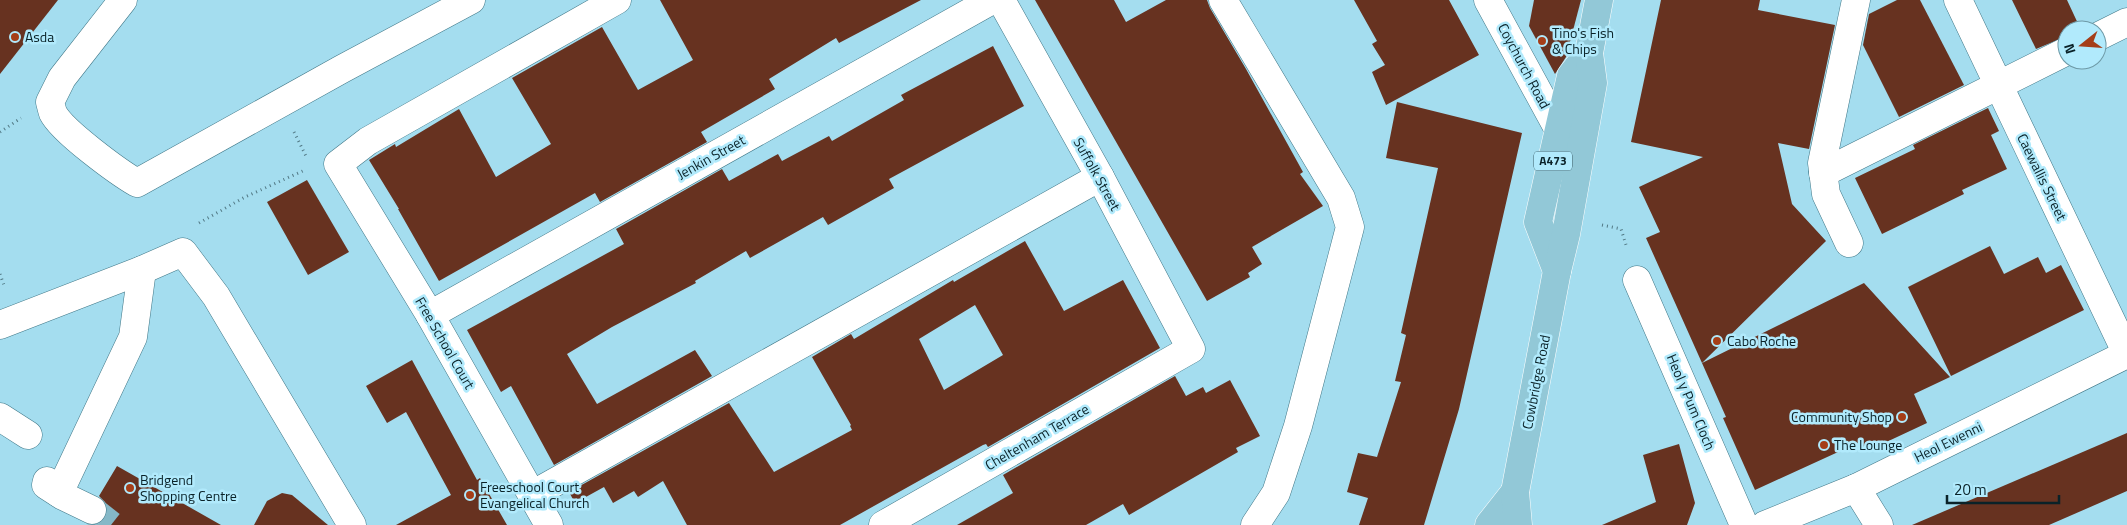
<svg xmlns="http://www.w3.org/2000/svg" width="2127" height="525" viewBox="0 0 2127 525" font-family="'Titillium Web',sans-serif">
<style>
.building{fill:#673220;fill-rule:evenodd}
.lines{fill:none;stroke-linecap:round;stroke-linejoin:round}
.minor-tunnel{stroke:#85b8c7;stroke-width:28;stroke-dasharray:28 14;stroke-linecap:butt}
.minor-casing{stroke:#417888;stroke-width:29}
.major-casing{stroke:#fff;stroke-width:29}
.path{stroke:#527985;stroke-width:3;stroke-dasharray:1 4;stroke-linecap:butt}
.minor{stroke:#fff;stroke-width:28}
.major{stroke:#92c8d7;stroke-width:28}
.poi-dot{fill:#a53e18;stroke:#b1eafc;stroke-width:2}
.labels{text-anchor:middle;stroke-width:5;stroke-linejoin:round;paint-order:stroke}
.shield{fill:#b1eafc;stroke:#3c5e68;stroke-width:1}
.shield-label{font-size:12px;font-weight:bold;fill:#0a2228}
.poi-label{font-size:14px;fill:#0a2228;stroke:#b1eafc;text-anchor:start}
.street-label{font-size:14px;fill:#0a2228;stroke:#b1eafc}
</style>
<rect width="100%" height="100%" fill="#a4ddef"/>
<g class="building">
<polygon points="0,0 58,0 0,74"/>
<polygon points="660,0 921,0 839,43 836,38 769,79 775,89 701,132 707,142 600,202 595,193 439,281 398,209 399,209 369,160 395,144 396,147 459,109 496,177 551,144 512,78 602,27 638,90 693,60"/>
<polygon points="1035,0 1114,0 1126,22 1166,0 1207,0 1210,8 1246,69 1303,172 1300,174 1323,206 1252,247 1262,264 1248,273 1250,277 1207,301"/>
<polygon points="1354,0 1449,0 1479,55 1386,105 1372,72 1385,65 1372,44 1377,41"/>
<polygon points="1534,0 1581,0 1566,57 1555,74 1529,26"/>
<polygon points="1661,0 1760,0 1758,10 1835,25 1809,149 1778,143 1792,204 1826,241 1702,363 1646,238 1660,232 1639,187 1703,157 1631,142"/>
<polygon points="1897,0 1920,0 1964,85 1899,117 1863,45 1869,14"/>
<polygon points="2012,0 2067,0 2081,30 2067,30 2067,36 2036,49"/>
<polygon points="993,46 1024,106 889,179 894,188 828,225 823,217 750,258 746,251 695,281 696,283 612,327 567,354 597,404 695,350 712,376 554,465 511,386 501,392 467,330 624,244 616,229 722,169 729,181 778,154 782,161 829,136 832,141 904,100 901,95"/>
<polygon points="1397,102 1522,133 1459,409 1424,525 1359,525 1368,498 1347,492 1358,453 1377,457 1401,382 1395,381 1406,335 1401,333 1438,168 1386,158"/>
<polygon points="1988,108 1999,131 1991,135 2007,169 1962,190 1964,194 1882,234 1855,178 1915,149 1913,145"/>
<polygon points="307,180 349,252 308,275 267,202"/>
<path d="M1025,241L1064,311L1123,280L1160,348L988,447L986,444L983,445L840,525H687L663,481L638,497L634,491L613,503L604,487L575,503L569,492L729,403L774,472L852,430L850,426L851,425L812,357L851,334L854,339L953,280L954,282ZM975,305L1003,355L944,390L919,339Z"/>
<polygon points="1990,246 2004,274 2038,257 2046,273 2061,265 2084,310 1951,376 1908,287"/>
<polygon points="1864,283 1950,377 1914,394 1927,423 1865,452 1860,442 1755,490 1723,418 1726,417 1702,363"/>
<polygon points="412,360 477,480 480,478 507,525 396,525 451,495 406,412 387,423 366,386"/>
<polygon points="1175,376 1186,396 1203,387 1206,393 1230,380 1260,436 1236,448 1238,452 1129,515 1123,504 1086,525 957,525 1013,493 1003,475"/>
<polygon points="2127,433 2127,491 2049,525 1912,525"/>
<polygon points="1679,444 1695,503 1687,525 1602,525 1656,502 1643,455"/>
<polygon points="117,466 221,525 95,525 101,523 106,516 107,508 105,502 99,496"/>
<polygon points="282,493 292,495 328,525 254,525 267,501"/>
</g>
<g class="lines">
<polyline class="minor-tunnel" points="92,510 111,525"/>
<g class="minor-casing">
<g id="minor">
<path d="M123,0L62,78L50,102C51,106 52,110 53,113C62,131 118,172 137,183L342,69L471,0"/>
<polyline points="1223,0 1341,198 1350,227 1298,426 1276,493 1255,525"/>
<polyline points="1488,0 1560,132"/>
<polyline points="1958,0 2127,354"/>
<polyline points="2097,37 2127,22"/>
<polyline points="1823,173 2067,51"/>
<polyline points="1849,243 1826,194 1822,163 1856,0"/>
<polyline points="1637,280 1744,525"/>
<polyline points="430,315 992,0"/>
<polyline points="0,325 142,270 183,252 216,296 352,525"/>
<polyline points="0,417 28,435"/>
<polyline points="47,481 46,485 63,496 92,510"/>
<polyline points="1856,488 1879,525"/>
<polyline points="59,493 133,337 142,270"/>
<polyline points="532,495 1100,177"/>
<polyline points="549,525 430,315 338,164 368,141 617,0"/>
<polyline points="883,525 1191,349 1100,177 1001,0"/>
<polyline points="1765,525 1856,488 2127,354"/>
</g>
</g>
<g class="major-casing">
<g id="major">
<polyline points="1557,271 1538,222 1571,76 1589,53"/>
<polyline points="1489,525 1515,492"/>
<polyline points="1518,525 1515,492 1557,271 1566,234 1593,83 1589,53 1599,0"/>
</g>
</g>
<g class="path">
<polyline points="0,132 21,118"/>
<polyline points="294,132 306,156"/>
<polyline points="199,223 245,197 305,170"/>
<polyline points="1602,225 1621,229 1627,248"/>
<polyline points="0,274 5,288"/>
</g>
<use href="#minor" class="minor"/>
<use href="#major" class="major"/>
</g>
<g class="poi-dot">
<circle cx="15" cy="37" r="5"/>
<circle cx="1542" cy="41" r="5"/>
<circle cx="1717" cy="341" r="5"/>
<circle cx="1902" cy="417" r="5"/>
<circle cx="1824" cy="445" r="5"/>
<circle cx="130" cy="488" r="5"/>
<circle cx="470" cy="495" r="5"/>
</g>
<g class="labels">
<rect class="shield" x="1534" y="151.5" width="38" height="19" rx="4"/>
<g class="shield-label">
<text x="1553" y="165">A473</text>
</g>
<g class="poi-label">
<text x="1552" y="38">Tino's Fish<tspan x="1552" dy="16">&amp; Chips</tspan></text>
<text x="25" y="42">Asda</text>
<text x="1727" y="346">Cabo Roche</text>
<text x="1892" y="422" text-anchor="end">Community Shop</text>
<text x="1834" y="450">The Lounge</text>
<text x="140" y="485">Bridgend<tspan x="140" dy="16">Shopping Centre</tspan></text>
<text x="480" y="492">Freeschool Court<tspan x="480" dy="16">Evangelical Church</tspan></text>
</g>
<g class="street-label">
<text transform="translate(1524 66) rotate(62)" y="5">Coychurch Road</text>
<text transform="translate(711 157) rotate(-29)" y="5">Jenkin Street</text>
<text transform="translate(1097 174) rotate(61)" y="5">Suffolk Street</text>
<text transform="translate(2042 177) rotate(64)" y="5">Caewallis Street</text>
<text transform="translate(445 343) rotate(60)" y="5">Free School Court</text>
<text transform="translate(1536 382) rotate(-79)" y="5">Cowbridge Road</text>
<text transform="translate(1691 402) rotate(67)" y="5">Heol y Pum Cloch</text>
<text transform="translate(1037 437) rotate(-30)" y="5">Cheltenham Terrace</text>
<text transform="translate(1948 442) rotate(-26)" y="5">Heol Ewenni</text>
</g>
</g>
<g transform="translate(2082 45) rotate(253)"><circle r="24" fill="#b1eafc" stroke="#6e9aa7"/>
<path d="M0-4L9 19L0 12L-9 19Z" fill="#a53e18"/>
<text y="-8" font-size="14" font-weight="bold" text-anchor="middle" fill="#0a2228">N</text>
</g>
<path d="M1947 495v8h112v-8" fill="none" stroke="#0a2228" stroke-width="2.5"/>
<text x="1954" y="495" font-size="15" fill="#0a2228" stroke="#b1eafc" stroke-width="4" paint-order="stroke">20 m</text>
</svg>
